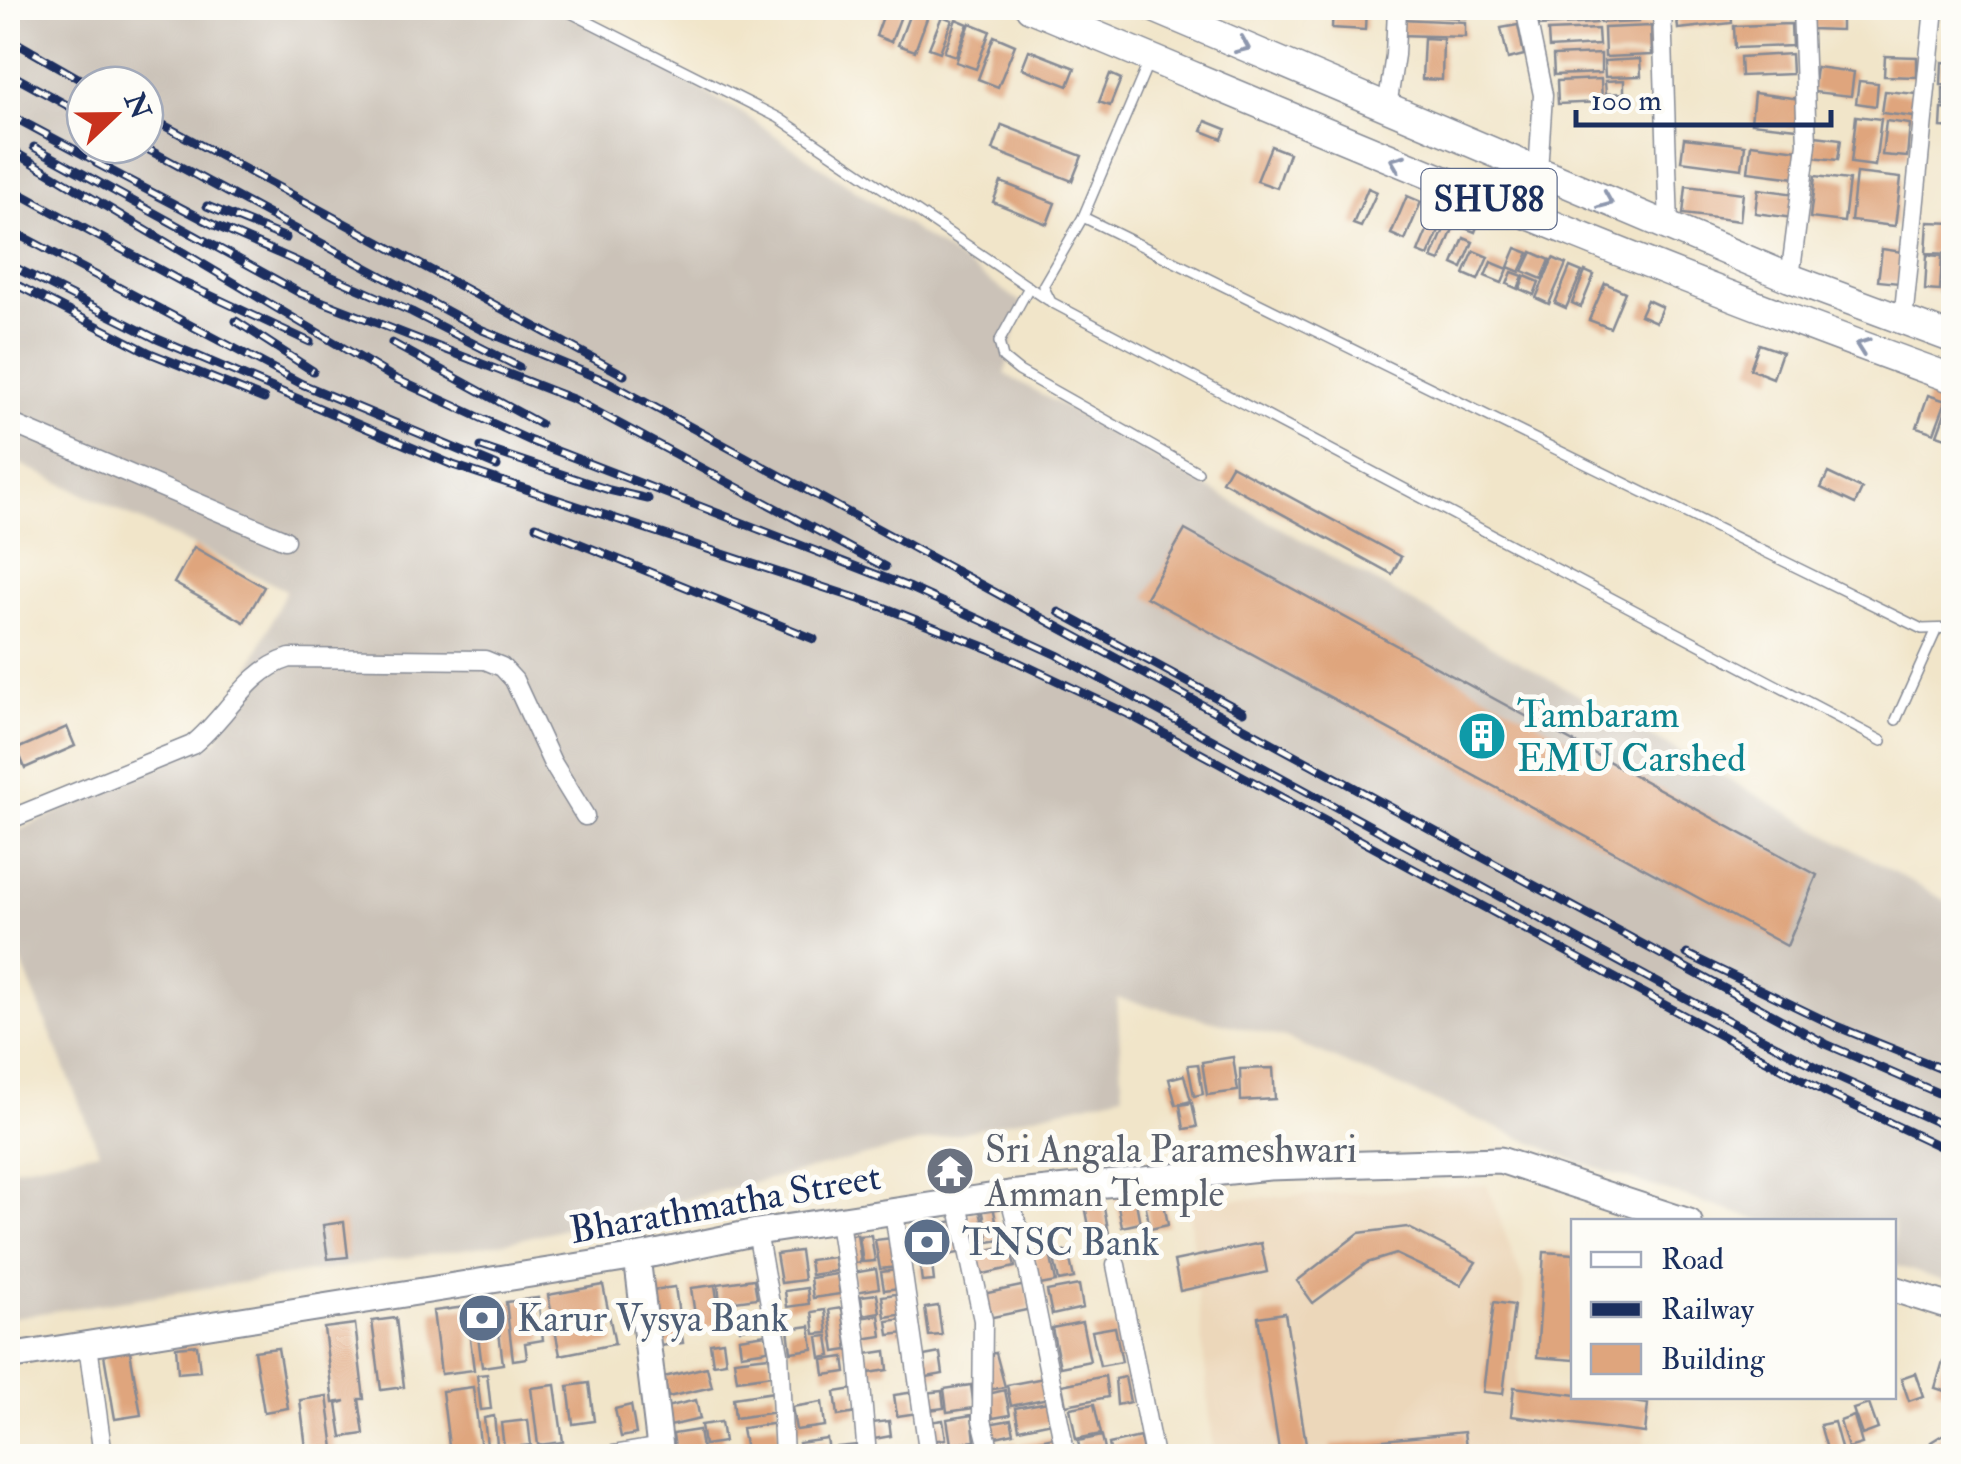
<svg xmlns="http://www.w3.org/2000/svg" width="1961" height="1464" viewBox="0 0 1961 1464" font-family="'IM FELL Double Pica',serif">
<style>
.built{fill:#ecd7ba}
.industrial{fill:#cbc2b8;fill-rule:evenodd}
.building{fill:#dfa57d}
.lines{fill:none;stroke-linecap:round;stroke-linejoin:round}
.lane-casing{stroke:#868a94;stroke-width:12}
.street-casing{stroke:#868a94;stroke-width:21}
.secondary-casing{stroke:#868a94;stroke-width:29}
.primary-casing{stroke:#868a94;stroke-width:31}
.lane{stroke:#fff;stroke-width:9}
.street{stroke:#fff;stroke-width:18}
.secondary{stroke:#fff;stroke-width:25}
.primary{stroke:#fff;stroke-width:28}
.rail-casing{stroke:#1b2f5e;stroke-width:9}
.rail{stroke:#fdfcf7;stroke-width:5;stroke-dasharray:15;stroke-linecap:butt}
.oneway{stroke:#8d97ae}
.labels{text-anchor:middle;stroke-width:10;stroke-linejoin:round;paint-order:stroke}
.shield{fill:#fdfcf7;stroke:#5f6c8c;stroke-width:2.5}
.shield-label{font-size:35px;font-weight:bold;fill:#1b2f5e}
.culture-label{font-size:38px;fill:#0d838f;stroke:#fdfcf7;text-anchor:start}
.worship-label{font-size:38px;fill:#5b616d;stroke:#fdfcf7;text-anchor:start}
.street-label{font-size:38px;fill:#1b2f5e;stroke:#fdfcf7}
.service-label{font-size:38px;fill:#4e5e75;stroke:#fdfcf7;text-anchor:start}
</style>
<rect width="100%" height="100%" fill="#fdfcf7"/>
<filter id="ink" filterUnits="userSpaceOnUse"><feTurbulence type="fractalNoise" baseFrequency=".01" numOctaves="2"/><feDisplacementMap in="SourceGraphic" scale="20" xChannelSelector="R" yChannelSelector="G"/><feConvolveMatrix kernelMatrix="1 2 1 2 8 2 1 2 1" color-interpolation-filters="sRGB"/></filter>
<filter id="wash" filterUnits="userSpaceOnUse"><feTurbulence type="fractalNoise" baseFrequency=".0048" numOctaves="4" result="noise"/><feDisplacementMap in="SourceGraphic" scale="40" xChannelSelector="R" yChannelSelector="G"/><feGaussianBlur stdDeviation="2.25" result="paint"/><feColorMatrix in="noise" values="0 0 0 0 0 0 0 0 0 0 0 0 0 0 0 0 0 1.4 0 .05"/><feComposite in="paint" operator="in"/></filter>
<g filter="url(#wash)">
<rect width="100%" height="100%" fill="#f1e5c9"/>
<polygon class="built" points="1487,1185 1524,1284 1517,1390 1573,1393 1574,1396 1650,1397 1644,1456 1214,1456 1188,1202"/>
<path class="industrial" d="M8,8H559L742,113L1022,303L1005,374L1953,905V1284L1894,1265V1222L1761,1221L1580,1163L1285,1038L1117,998L1123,1094L503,1243L8,1318V1169L99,1151L8,930V835L217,740L286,590L8,458ZM85,85H145V145H85Z"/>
<g id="blocks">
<g class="building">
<polygon points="886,8 904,8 891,42 876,36"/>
<polygon points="912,8 930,10 915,51 898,45"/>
<polygon points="1333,8 1366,8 1365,30 1332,28"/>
<polygon points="1405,8 1466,8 1466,18 1405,15"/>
<polygon points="1538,8 1595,8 1596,23 1539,26"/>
<polygon points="1599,8 1612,8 1613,22 1600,23"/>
<polygon points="1615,8 1639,8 1639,22 1616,23"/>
<polygon points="1676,8 1731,8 1732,23 1678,29"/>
<polygon points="942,16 952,20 940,52 929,48"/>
<polygon points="1810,16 1841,17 1841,30 1810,29"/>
<polygon points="956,19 968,24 956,56 944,52"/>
<polygon points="1401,19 1465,22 1465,37 1400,35"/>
<polygon points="970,23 990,31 976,69 956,62"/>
<polygon points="1791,24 1792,46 1735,48 1734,26"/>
<polygon points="1518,25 1524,55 1508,59 1501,28"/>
<polygon points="1651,26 1652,55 1605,57 1604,28"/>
<polygon points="1598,29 1599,45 1549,48 1548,31"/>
<polygon points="994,36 1015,45 998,87 978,79"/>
<polygon points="1424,38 1443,39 1442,80 1422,79"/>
<polygon points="1029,50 1075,68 1068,86 1022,68"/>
<polygon points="1601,54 1601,73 1554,75 1553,56"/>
<polygon points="1791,54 1792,74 1741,76 1740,57"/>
<polygon points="1885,56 1917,57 1917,77 1884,76"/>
<polygon points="1640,59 1641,76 1605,77 1604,61"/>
<polygon points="1942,62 1954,63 1954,85 1941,85"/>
<polygon points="1816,67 1854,72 1851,96 1813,92"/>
<polygon points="1110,74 1121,79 1110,106 1099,102"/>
<polygon points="1601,79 1602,102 1558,104 1557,81"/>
<polygon points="1624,80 1624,93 1606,94 1605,81"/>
<polygon points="1859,81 1878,83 1876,106 1856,103"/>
<polygon points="1943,88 1954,89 1954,107 1943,106"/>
<polygon points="1885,91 1917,94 1914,117 1882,113"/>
<polygon points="1754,93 1801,99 1798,128 1751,123"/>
<polygon points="1942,109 1954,110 1954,128 1941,127"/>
<polygon points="1856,116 1881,119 1875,166 1851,163"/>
<polygon points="1206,121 1226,129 1222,139 1202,131"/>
<polygon points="1886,121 1910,124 1907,157 1882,155"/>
<polygon points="1002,125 1082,156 1072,181 993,150"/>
<polygon points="1815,136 1841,139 1838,160 1812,157"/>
<polygon points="1684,138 1745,145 1742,169 1681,161"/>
<polygon points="1751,144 1799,150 1796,178 1748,172"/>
<polygon points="1271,146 1289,153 1277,188 1257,181"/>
<polygon points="1856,173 1901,178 1895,226 1851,221"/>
<polygon points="1815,176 1849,180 1844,222 1810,218"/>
<polygon points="1001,182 1055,203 1047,224 993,202"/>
<polygon points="1686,186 1743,193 1740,221 1683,214"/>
<polygon points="1368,188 1377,192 1361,227 1353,224"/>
<polygon points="1758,189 1796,194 1793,218 1755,213"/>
<polygon points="1407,196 1421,202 1405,240 1391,234"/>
<polygon points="1468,205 1483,211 1475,232 1460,226"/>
<polygon points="1433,216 1444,220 1428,256 1418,252"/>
<polygon points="1448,220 1455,224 1440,261 1432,258"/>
<polygon points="1928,222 1954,223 1954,254 1926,253"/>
<polygon points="1464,238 1473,242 1462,268 1453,264"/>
<polygon points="1516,248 1529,253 1520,272 1508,267"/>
<polygon points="1882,249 1903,252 1899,283 1878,281"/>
<polygon points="1474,251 1488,257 1478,280 1464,274"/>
<polygon points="1532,252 1550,260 1542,279 1523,271"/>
<polygon points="1927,255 1942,256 1940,291 1925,290"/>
<polygon points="1945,257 1954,257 1954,297 1943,296"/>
<polygon points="1553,258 1566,264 1549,304 1536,298"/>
<polygon points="1491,262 1508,269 1502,283 1485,276"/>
<polygon points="1570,267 1582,272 1566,308 1555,303"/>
<polygon points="1585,271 1594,275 1581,307 1572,303"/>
<polygon points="1512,272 1523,276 1518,289 1507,284"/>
<polygon points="1525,276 1539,282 1534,295 1520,289"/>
<polygon points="1605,283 1625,292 1610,328 1589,320"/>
<polygon points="1647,300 1662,307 1656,322 1640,315"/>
<polygon points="1759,344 1782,352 1773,378 1750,369"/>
<polygon points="1928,395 1946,401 1934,433 1917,427"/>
<polygon points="1949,402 1954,404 1952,440 1937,435"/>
<polygon points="1231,465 1401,557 1392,574 1222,481"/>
<polygon points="1828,473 1862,489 1855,504 1821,488"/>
<polygon points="1185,530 1817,875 1787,946 1146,597"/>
<polygon points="194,547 264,587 244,622 174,583"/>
<polygon points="67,727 75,746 25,768 17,749"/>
<polygon points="1233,1057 1238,1091 1207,1095 1202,1062"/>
<polygon points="1198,1064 1203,1094 1194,1096 1188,1065"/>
<polygon points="1273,1068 1275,1099 1241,1101 1240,1069"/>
<polygon points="1184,1075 1191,1101 1176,1105 1169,1079"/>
<polygon points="1192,1103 1197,1127 1184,1129 1180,1105"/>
<polygon points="958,1157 964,1179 941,1183 937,1162"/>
<polygon points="1134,1192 1140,1223 1122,1227 1116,1196"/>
<polygon points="1162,1192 1168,1225 1150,1229 1144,1196"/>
<polygon points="1102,1197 1109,1234 1091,1237 1084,1200"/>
<polygon points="993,1206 1000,1240 989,1242 982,1208"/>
<polygon points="980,1211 987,1242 974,1245 968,1213"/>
<polygon points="955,1221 959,1253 934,1257 929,1224 942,1223 944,1236 943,1223"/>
<polygon points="344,1222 348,1257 328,1259 323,1225"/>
<polygon points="1407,1227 1476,1262 1461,1285 1396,1254 1367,1263 1313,1303 1297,1281 1359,1233"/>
<polygon points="857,1234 861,1262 850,1264 846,1236"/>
<polygon points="871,1235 875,1261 863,1262 859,1236"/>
<polygon points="893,1238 897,1267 880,1269 875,1240"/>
<polygon points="1261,1243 1267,1272 1180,1291 1174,1261"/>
<polygon points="1010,1245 1015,1267 979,1275 974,1253"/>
<polygon points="800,1251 804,1280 781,1283 776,1254"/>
<polygon points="1068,1251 1074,1278 1059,1281 1053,1254"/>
<polygon points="1544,1252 1574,1254 1574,1360 1537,1357"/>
<polygon points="1050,1253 1056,1282 1040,1285 1034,1256"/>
<polygon points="834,1257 836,1271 811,1275 809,1260"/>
<polygon points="932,1264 934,1281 922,1282 920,1266"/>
<polygon points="876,1269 879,1288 856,1292 853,1273"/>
<polygon points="896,1270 899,1288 884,1290 881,1272"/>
<polygon points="837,1274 840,1294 813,1298 810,1278"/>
<polygon points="754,1279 757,1298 720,1303 718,1284"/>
<polygon points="603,1285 615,1344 560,1355 548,1295"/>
<polygon points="715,1285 721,1326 697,1329 691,1288"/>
<polygon points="1026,1285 1031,1309 988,1318 983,1294"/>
<polygon points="1079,1285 1083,1308 1052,1315 1047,1291"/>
<polygon points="675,1287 683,1343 652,1347 644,1291"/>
<polygon points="807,1288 809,1304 787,1307 785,1291"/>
<polygon points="902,1293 905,1314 885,1317 882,1296"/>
<polygon points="877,1294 880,1312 863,1315 861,1296"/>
<polygon points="538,1298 543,1340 525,1343 527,1358 513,1360 506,1302"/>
<polygon points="1494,1302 1514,1305 1503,1394 1483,1392"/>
<polygon points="938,1306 942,1335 929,1336 925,1308"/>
<polygon points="466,1307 474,1370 441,1374 433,1311"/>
<polygon points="496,1308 503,1364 482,1367 475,1311"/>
<polygon points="842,1308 848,1350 835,1352 829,1310"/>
<polygon points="758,1310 761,1326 740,1329 738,1312"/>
<polygon points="825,1310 828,1333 815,1334 812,1312"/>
<polygon points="1285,1313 1308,1456 1280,1456 1258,1317"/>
<polygon points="879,1315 882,1336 862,1339 859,1318"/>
<polygon points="396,1318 404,1387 381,1390 372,1321"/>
<polygon points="904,1319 906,1333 889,1335 887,1321"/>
<polygon points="1082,1322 1090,1361 1060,1367 1052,1328"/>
<polygon points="355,1324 364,1399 359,1399 364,1434 342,1437 337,1404 346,1401 333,1403 324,1328"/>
<polygon points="810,1326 813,1349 791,1352 788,1329"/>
<polygon points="1115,1327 1122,1362 1100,1366 1092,1331"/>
<polygon points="766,1334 768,1350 741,1354 739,1338"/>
<polygon points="828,1336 831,1356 821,1358 818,1337"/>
<polygon points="723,1341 726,1362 713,1364 710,1343"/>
<polygon points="129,1345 141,1415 115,1419 103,1349"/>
<polygon points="197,1345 200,1371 178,1373 176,1347"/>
<polygon points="278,1348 288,1408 264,1412 254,1351"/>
<polygon points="886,1351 888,1370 869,1373 866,1354"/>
<polygon points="940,1353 943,1374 927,1377 924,1356"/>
<polygon points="996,1353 1005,1387 988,1390 988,1354"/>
<polygon points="769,1356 772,1375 737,1380 734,1360"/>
<polygon points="844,1357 846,1372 825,1375 823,1360"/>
<polygon points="1943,1361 1954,1364 1954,1394 1935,1388"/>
<polygon points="707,1367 712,1387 668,1397 664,1377"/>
<polygon points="1915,1373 1923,1396 1909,1401 1901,1378"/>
<polygon points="487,1374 491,1409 481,1410 477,1375"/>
<polygon points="1105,1376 1108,1397 1066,1405 1062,1385"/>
<polygon points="1125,1377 1130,1402 1117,1405 1115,1379"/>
<polygon points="1044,1378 1048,1398 1011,1406 1007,1385"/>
<polygon points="589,1383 594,1421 573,1424 568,1386"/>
<polygon points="555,1385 563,1442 538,1445 531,1388"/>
<polygon points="971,1385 974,1408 947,1412 944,1389"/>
<polygon points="473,1387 481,1450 450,1454 442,1391"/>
<polygon points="1514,1387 1648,1404 1645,1433 1511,1416"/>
<polygon points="854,1389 857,1413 838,1416 835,1392"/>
<polygon points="1005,1390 1010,1415 993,1418 988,1394"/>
<polygon points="942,1391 944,1408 928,1410 925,1393"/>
<polygon points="774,1392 777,1412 735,1418 733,1398"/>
<polygon points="915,1392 918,1413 897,1416 894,1395"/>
<polygon points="327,1396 335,1456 307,1456 300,1400"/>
<polygon points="696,1400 700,1419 670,1426 666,1407"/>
<polygon points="822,1402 825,1426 796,1430 792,1407"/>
<polygon points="1048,1402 1052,1422 1019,1429 1015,1408"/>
<polygon points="1094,1404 1101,1434 1076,1439 1070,1408"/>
<polygon points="1869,1404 1878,1429 1862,1435 1853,1409"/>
<polygon points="631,1405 636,1434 621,1437 615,1409"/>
<polygon points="972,1415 975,1441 951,1444 947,1419"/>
<polygon points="494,1416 497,1444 487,1446 484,1418"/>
<polygon points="1854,1416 1862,1444 1848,1448 1840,1421"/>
<polygon points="528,1420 531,1445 504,1448 501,1423"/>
<polygon points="943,1420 946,1439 931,1441 929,1422"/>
<polygon points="1011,1420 1014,1433 991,1438 988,1424"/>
<polygon points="889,1421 891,1436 874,1439 872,1423"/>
<polygon points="721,1422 724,1442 704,1445 701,1425"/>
<polygon points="1834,1422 1843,1455 1829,1456 1820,1425"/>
<polygon points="778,1423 781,1446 746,1451 742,1428"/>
<polygon points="699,1430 703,1456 676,1456 673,1434"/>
<polygon points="1464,1432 1467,1456 1332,1456 1331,1445"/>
<polygon points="1944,1434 1954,1450 1954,1456 1939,1456 1931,1442"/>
<polygon points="1102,1436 1105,1450 1081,1455 1078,1441"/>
<polygon points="1054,1437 1057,1452 1023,1456 1020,1444"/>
<polygon points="1140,1437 1144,1456 1111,1456 1109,1444"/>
<polygon points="827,1439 830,1456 801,1456 799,1443"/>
<polygon points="1016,1442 1019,1456 996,1456 994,1446"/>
<polygon points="856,1445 858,1456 838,1456 837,1447"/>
<polygon points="980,1445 981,1456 964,1456 963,1447"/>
</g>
</g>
</g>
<g filter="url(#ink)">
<use href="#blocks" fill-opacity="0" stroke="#868a94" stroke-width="2.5"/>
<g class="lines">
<g class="lane-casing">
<g id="lane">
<polyline points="561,8 779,118 1048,300"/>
<polyline points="1149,61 1083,217 1043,286 1051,302 1882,741"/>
<polyline points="1083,217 1922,629 1954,628"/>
<polyline points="1029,287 999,342 1003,358 1019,371 1198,472"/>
<polyline points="1896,720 1936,631"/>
</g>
</g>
<g class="street-casing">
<g id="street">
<polyline points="1525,8 1543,95 1538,172"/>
<polyline points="1662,8 1669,228"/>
<polyline points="1387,107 1395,55 1397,8"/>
<polyline points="1790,278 1807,144 1802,8"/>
<polyline points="1903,321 1934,8"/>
<polyline points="8,422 285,540"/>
<path d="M8,820L192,745C227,718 246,671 290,658L485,660L502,667L514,680L552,762L585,816"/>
<polyline points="1009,1194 1028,1268 1066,1456"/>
<polyline points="958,1203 983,1320 982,1420 991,1456"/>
<polyline points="894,1212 929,1456"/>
<polyline points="839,1221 858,1350 867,1456"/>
<polyline points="757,1232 779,1353 784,1456"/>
<polyline points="1116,1265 1154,1456"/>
<polyline points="88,1345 103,1456"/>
<polyline points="607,1456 660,1447"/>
</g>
</g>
<g class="secondary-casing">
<g id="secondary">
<polyline points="637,1257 661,1456"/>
<polyline points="1894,1289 1954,1308"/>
<polyline points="8,1357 637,1257 757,1232 1009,1194 1269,1167 1500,1160 1689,1222"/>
</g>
</g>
<g class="primary-casing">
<g id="primary">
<path d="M1030,8C1336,135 1641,267 1954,379"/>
<polyline points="1154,8 1790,278 1954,339"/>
</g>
</g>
<use href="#lane" class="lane"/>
<use href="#street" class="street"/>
<use href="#secondary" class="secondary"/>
<use href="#primary" class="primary"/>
<g class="rail-casing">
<g id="rail">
<polyline points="8,38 90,85"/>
<polyline points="8,73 85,115"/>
<polyline points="8,114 109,168"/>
<polyline points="145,115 624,375"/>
<polyline points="140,145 480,329 608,382 1826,1044 1954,1100"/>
<polyline points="34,147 300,293 575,400 885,567"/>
<polyline points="8,148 394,378 531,441 911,588 1057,655 1691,1001 1830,1074 1954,1130"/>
<polyline points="96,163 214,225 412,312 519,367"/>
<polyline points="8,187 184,283 310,342"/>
<polyline points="207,206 286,238"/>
<polyline points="8,229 302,384 497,466"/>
<polyline points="8,264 155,338 453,465 883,607 990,649 1128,714 1827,1093 1954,1153"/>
<polyline points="19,286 150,353 264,399"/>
<polyline points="236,321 313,371"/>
<polyline points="392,343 540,424"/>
<polyline points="481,447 609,490 648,499"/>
<polyline points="536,526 814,639"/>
<polyline points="1059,612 1243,712"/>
<polyline points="1687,954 1836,1026 1954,1074"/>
</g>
</g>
<use href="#rail" class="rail"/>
</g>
<defs><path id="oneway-chevron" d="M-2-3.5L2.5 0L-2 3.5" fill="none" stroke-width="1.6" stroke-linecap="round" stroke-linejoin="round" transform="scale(2.5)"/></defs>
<g class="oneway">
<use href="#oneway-chevron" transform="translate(1243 46) rotate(23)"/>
<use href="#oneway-chevron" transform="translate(1397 162) rotate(-158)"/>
<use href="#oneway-chevron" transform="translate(1606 201) rotate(23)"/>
<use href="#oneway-chevron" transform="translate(1862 346) rotate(-160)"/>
</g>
</g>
<defs>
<g id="building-disc" transform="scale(2.5)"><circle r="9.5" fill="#0f9aa8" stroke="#fdfcf7"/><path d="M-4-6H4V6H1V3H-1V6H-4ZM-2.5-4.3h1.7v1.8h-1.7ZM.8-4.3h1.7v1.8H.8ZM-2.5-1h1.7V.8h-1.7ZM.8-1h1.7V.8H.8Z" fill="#fff"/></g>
<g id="temple-disc" transform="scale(2.5)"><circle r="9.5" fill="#6b7280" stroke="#fdfcf7"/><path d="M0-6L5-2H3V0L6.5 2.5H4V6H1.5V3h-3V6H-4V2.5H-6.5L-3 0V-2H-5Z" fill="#fff"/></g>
<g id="bank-disc" transform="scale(2.5)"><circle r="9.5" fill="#5c6f8a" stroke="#fdfcf7"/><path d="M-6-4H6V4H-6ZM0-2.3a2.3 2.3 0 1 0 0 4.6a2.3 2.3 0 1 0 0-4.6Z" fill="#fff"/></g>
</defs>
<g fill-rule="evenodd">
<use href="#building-disc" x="1482" y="736"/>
<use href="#temple-disc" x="950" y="1171"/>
<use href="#bank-disc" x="927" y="1242"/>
<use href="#bank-disc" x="482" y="1318"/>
</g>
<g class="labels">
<rect class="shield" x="1421.5" y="169" width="135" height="60" rx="8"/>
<g class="shield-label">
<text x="1489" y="211">SHU88</text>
</g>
<g class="culture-label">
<text x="1517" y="727">Tambaram<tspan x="1517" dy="44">EMU Carshed</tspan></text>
</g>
<g class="worship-label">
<text x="985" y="1162">Sri Angala Parameshwari<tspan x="985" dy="44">Amman Temple</tspan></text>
</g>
<g class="street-label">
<text transform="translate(725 1203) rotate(-10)" y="13">Bharathmatha Street</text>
</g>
<g class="service-label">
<text x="962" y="1255">TNSC Bank</text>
<text x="517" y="1331">Karur Vysya Bank</text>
</g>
</g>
<rect width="1961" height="1464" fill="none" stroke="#fdfcf7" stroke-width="40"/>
<rect x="1571" y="1219" width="325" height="180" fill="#fdfcf7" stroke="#a3aaba" stroke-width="2.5"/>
<rect x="1591" y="1252" width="50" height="15" fill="#ffffff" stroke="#a3aaba" stroke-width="2.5"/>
<text x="1661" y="1269" font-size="30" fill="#1b2f5e">Road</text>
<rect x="1591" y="1302" width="50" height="15" fill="#1b2f5e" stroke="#a3aaba" stroke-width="2.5"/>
<text x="1661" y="1319" font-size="30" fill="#1b2f5e">Railway</text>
<rect x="1591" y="1344" width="50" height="30" fill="#dfa57d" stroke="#a3aaba" stroke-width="2.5"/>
<text x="1661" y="1369" font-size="30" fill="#1b2f5e">Building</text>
<g transform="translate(115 115) rotate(68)"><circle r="48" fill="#fdfcf7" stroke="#a3aaba" stroke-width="2.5"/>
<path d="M0-8L18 38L0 25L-18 38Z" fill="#c8321e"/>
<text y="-15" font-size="28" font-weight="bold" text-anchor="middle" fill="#1b2f5e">N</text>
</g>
<path d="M1576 110v15h255v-15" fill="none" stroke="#1b2f5e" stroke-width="5"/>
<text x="1591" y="110" font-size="30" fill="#1b2f5e" stroke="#fdfcf7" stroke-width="8" paint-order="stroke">100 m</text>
</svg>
